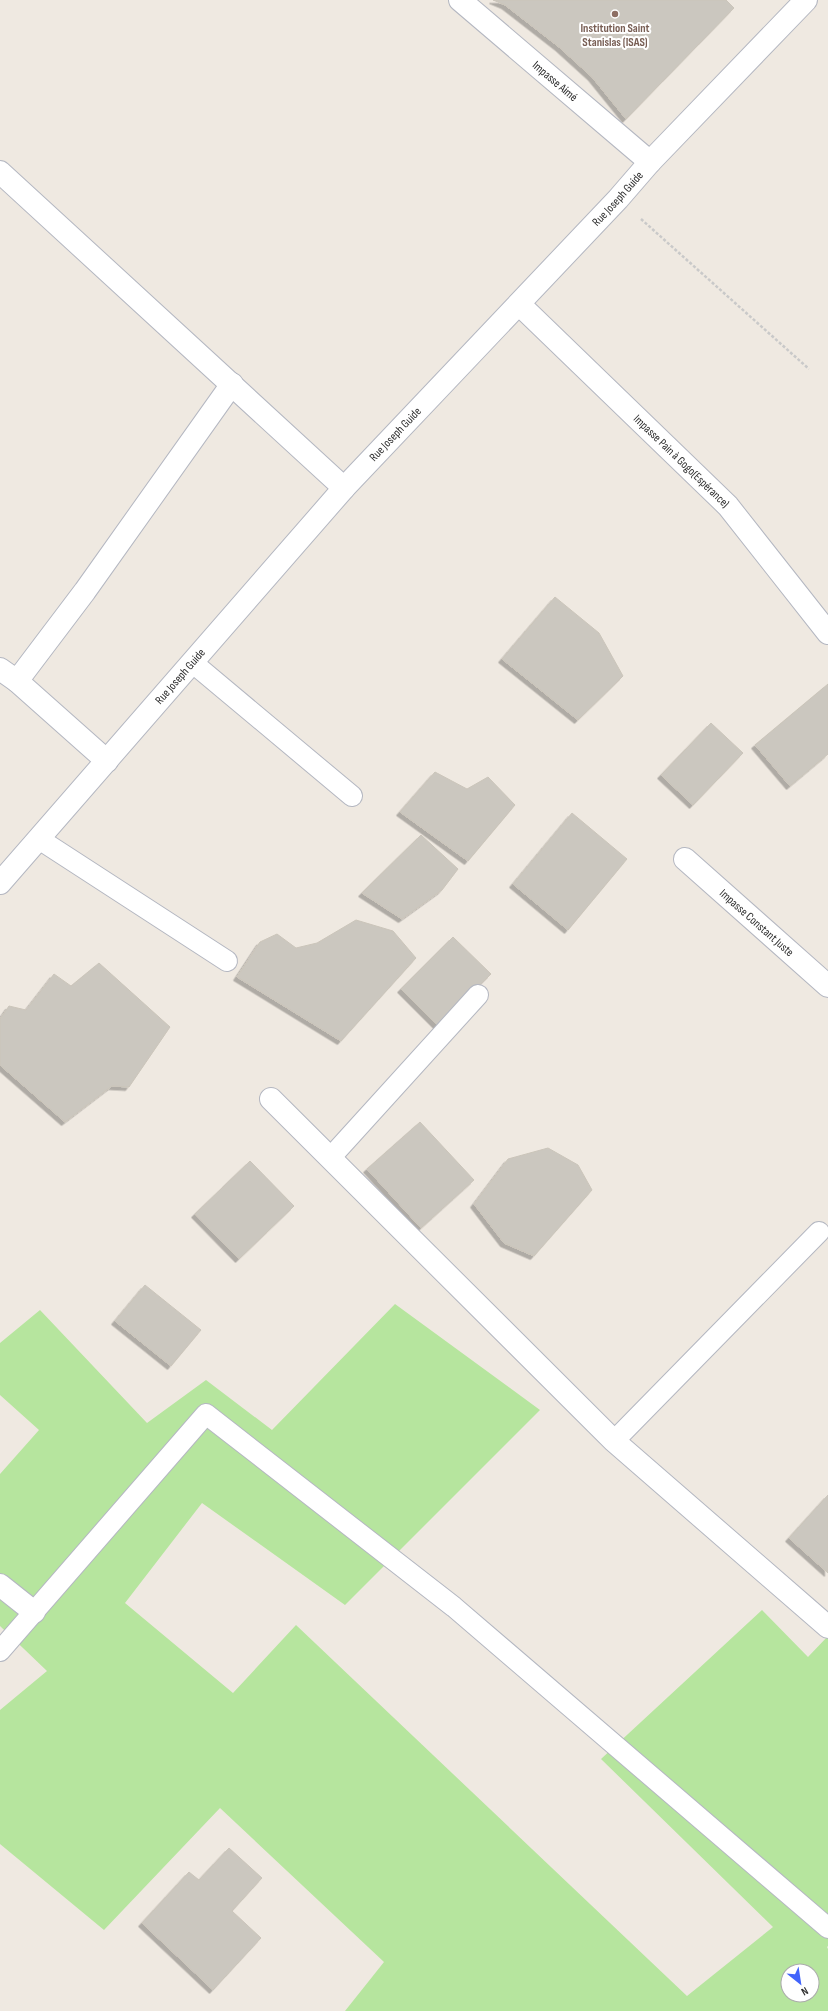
<svg xmlns="http://www.w3.org/2000/svg" width="828" height="2011" viewBox="0 0 828 2011" font-family="'Sofia Sans Condensed',sans-serif">
<style>
.green{fill:#b6e59e;fill-rule:evenodd}
.building{fill:#cbc7bf;stroke:#cbc5ba;filter:url(#shadow)}
.lines{fill:none;stroke-linecap:round;stroke-linejoin:round}
.service-casing{stroke:#b4b7c1;stroke-width:22}
.minor-casing{stroke:#b4b7c1;stroke-width:24}
.path{stroke:#c9c9c9;stroke-width:2.5;stroke-dasharray:3 2;stroke-linecap:butt}
.service{stroke:#fff;stroke-width:20}
.minor{stroke:#fff;stroke-width:22}
.education-dot{fill:#8d6e63;stroke:#fff;stroke-width:1.5}
.labels{text-anchor:middle;stroke-width:4;stroke-linejoin:round;paint-order:stroke}
.education-label{font-size:12px;font-weight:bold;fill:#785e54;stroke:#fff}
.street-label{font-size:12px;fill:#2e2e2e;stroke:#fff}
</style>
<defs>
<filter id="shadow"><feDropShadow dx="-3.5" dy="3.5" stdDeviation="0" flood-color="#0004"/></filter>
</defs>
<rect width="100%" height="100%" fill="#efe9e1"/>
<path class="green" d="M395,1304L540,1410L345,1605L202,1503L125,1603L233,1693L296,1625L687,1996L773,1927L601,1759L762,1610L808,1657L828,1636V1946L827,1947L828,1949V2011H345L384,1962L220,1808L104,1930L0,1844V1710L47,1671L0,1626V1474L39,1430L0,1395V1343L40,1310L147,1423L206,1380L272,1430ZM788,1971H812V1995H788Z"/>
<g class="building">
<polygon points="493,0 726,0 734,8 626,119 592,77 559,47 505,5"/>
<polygon points="555,597 599,633 623,676 578,720 502,659"/>
<polygon points="828,684 828,754 790,786 755,745"/>
<polygon points="711,723 743,753 693,805 661,775"/>
<polygon points="435,772 467,789 488,777 515,805 468,861 400,812"/>
<polygon points="572,813 627,859 568,930 513,884"/>
<polygon points="421,835 458,869 442,890 402,919 362,893"/>
<polygon points="356,920 393,931 416,958 341,1041 237,977 260,942 277,934 296,948 317,943"/>
<polygon points="453,937 491,974 438,1026 401,989"/>
<polygon points="99,963 170,1027 129,1087 112,1086 65,1122 0,1065 0,1019 9,1006 26,1010 54,974 71,986"/>
<polygon points="420,1122 474,1180 421,1228 367,1169"/>
<polygon points="548,1148 578,1165 592,1190 534,1256 504,1243 474,1204 508,1159"/>
<polygon points="250,1161 294,1206 239,1259 195,1214"/>
<polygon points="145,1285 201,1330 171,1366 115,1321"/>
<polygon points="828,1495 828,1573 789,1538"/>
<polygon points="229,1848 262,1878 232,1911 261,1938 213,1990 142,1923 189,1872 199,1880"/>
</g>
<g class="lines">
<g class="service-casing">
<g id="service">
<polyline points="193,663 352,796"/>
<polyline points="39,839 227,961"/>
<polyline points="331,1157 478,995"/>
<polyline points="614,1441 819,1232"/>
<polyline points="0,1651 206,1414 454,1607 828,1928"/>
</g>
</g>
<g class="minor-casing">
<g id="minor">
<path id="s1" d="M460,0L650,162"/>
<polyline points="0,172 344,488"/>
<path id="s2" d="M519,304L728,506L828,633"/>
<polyline points="0,669 17,681 85,591 232,384"/>
<polyline points="17,681 107,761"/>
<path id="s3" d="M685,859L828,986"/>
<path id="s4" d="M0,883L344,488L618,199L650,162L806,0"/>
<polyline points="271,1099 614,1441 828,1627"/>
<polyline points="0,1585 34,1612"/>
</g>
</g>
<polyline class="path" points="641,219 809,369"/>
<use href="#service" class="service"/>
<use href="#minor" class="minor"/>
</g>
<circle class="education-dot" cx="615" cy="14" r="4"/>
<g class="labels">
<g class="education-label">
<text x="615" y="32">Institution Saint<tspan x="615" dy="14">Stanislas (ISAS)</tspan></text>
</g>
<g class="street-label">
<text dy="4" stroke="none"><textPath href="#s1" startOffset="125">Impasse Aimé</textPath></text>
<text dy="4" stroke="none"><textPath href="#s4" startOffset="922">Rue Joseph Guide</textPath></text>
<text dy="4" stroke="none"><textPath href="#s4" startOffset="598">Rue Joseph Guide</textPath></text>
<text dy="4" stroke="none"><textPath href="#s2" startOffset="226">Impasse Pain à Gogo(Espérance)</textPath></text>
<text dy="4" stroke="none"><textPath href="#s4" startOffset="274">Rue Joseph Guide</textPath></text>
<text dy="4" stroke="none"><textPath href="#s3" startOffset="96">Impasse Constant Juste</textPath></text>
</g>
</g>
<g transform="translate(800 1983) rotate(150)"><circle r="19" fill="#ffffff" stroke="#ababab"/>
<path d="M0-3L7 15L0 10L-7 15Z" fill="#4264fb"/>
<text y="-6" font-size="11" font-weight="bold" text-anchor="middle" fill="#2e2e2e">N</text>
</g>
</svg>
